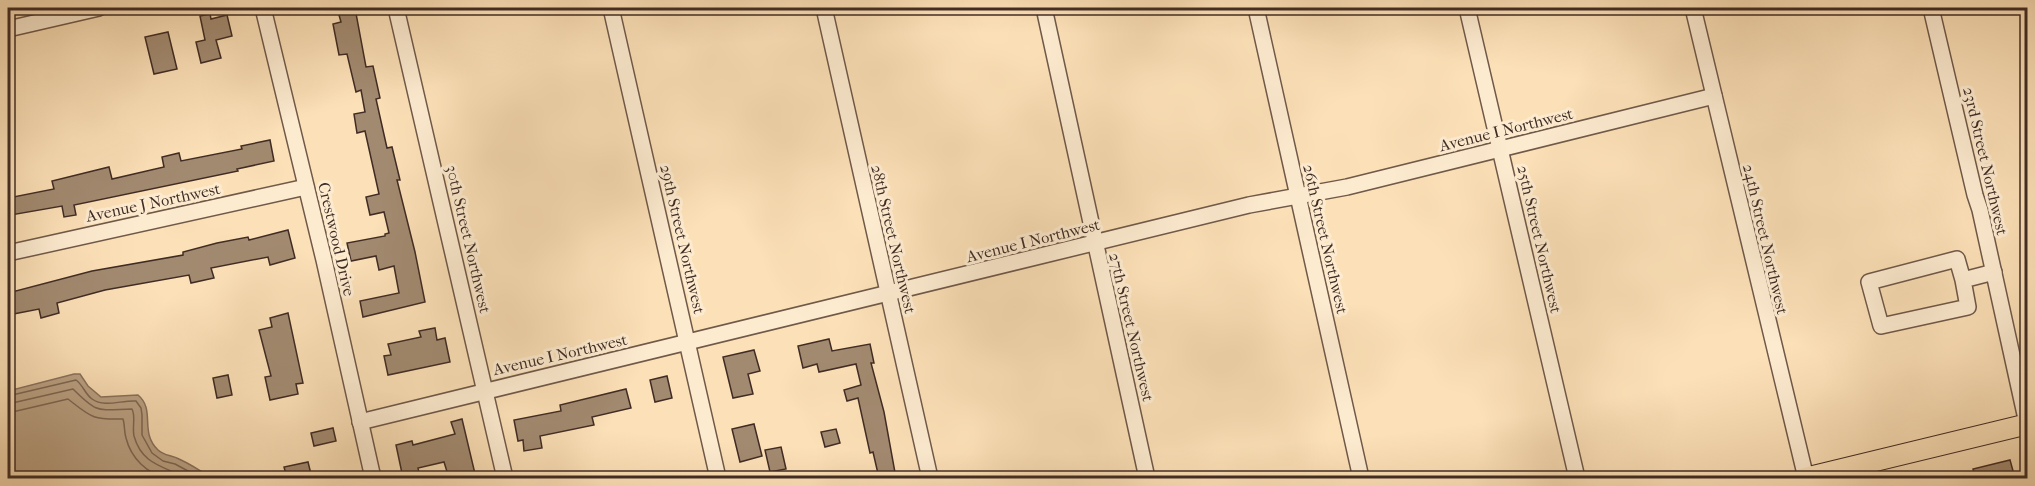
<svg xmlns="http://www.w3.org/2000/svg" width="2035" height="486" viewBox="0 0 2035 486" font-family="'IM FELL French Canon',serif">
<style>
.water{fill:#bca385;stroke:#8a735e;stroke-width:1.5}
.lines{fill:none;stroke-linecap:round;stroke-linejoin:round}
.shore{stroke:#7e6854;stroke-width:1.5}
.building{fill:#a28a70;stroke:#402c24;stroke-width:1.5}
.minor-casing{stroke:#6f5949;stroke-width:18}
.major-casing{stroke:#402c24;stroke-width:22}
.minor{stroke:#fdebd0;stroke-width:15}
.major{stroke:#fce0b7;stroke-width:20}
.labels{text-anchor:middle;stroke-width:6;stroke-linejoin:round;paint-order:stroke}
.street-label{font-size:16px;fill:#402c24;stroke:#fdebd0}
</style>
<rect width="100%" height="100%" fill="#fce0b7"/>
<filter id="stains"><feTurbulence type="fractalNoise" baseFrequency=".00333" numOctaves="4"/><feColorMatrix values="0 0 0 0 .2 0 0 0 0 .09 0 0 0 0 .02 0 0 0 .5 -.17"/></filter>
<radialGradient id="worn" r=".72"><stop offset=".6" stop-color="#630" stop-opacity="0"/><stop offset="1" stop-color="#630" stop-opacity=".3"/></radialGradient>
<path class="water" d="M74,374H80L88,386L101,397L138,395C156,410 139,432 158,450C164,456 172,455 179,459C190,464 201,471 211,478H13L8,471V391Z"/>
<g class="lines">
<g class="shore">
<path d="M8,396L76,380C83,385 85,394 92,399C105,408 121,400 136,401L141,408L142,415V435L152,453L163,461L175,464L201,478"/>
<path d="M8,404L73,389C98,414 97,410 132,409C136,417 132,426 134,436C142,465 164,466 186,478"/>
<path d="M8,413L68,399C91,417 92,420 123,419C125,425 124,432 126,438C131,458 147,474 167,478"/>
</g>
</g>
<g class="building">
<polygon points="337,8 355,8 366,67 373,66 380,98 376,99 387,148 392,147 400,180 397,180 415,252 425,302 363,317 360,301 399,293 394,266 379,270 376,256 351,261 347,243 385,236 385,234 389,233 384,212 370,215 366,197 379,194 365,131 357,133 354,114 365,112 361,90 356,92 347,54 339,55 333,24 341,22"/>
<polygon points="210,14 211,19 227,15 232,36 216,40 221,58 201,63 196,42 205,40 200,16"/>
<polygon points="168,32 177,69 154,74 145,37"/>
<polygon points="270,140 274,161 237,169 238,171 74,205 76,215 64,217 62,206 11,215 8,198 54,189 52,181 109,167 112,179 164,167 162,157 179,153 181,161 242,149 241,146"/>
<polygon points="288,230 295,258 270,265 268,257 211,268 214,278 191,283 189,275 105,290 57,303 59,313 41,318 39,309 8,315 8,293 92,271 183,255 183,252 217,243 248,237 249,240"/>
<polygon points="288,313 303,383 296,384 298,394 270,400 265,377 271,376 259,330 272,327 270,318"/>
<polygon points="435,328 437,340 445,338 450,362 388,375 384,356 391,355 388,344 421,337 419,331"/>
<polygon points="829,339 832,351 870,344 874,363 871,363 884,412 896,478 879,478 873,452 870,453 858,398 847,401 844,390 861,385 856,364 819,372 817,364 803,368 798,346"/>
<polygon points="754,350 760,371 748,374 753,394 733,398 723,357"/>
<polygon points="228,375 232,395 217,398 213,378"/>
<polygon points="667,376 672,398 655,402 650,380"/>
<polygon points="626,389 631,408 592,417 594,425 540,436 542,448 524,451 523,440 518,441 514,420 561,411 560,405"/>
<polygon points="462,419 476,478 449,478 444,462 418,468 420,478 403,478 396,445 412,441 413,445 455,434 451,422"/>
<polygon points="754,424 762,456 740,462 732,429"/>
<polygon points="333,428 336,441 314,446 311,433"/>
<polygon points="836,429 840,443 825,447 821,432"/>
<polygon points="781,447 786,469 770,472 765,450"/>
<polygon points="2010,460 2015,478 1975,478 1973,469"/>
<polygon points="308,462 312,478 287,478 284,467"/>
</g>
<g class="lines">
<g class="minor-casing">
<g id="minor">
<polyline points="263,8 324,260 373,478"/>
<polyline points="396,8 505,478"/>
<polyline points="611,8 718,478"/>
<polyline points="824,8 930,478"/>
<polyline points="1044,8 1147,478"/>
<polyline points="1256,8 1361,478"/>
<polyline points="1467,8 1577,478"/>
<polyline points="1693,8 1806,478"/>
<polyline points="1931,8 1975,195 1980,210 2028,428"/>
<polyline points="8,29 99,8"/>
<polyline points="8,253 306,187"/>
<polyline points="1963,280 1957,259 1869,282 1881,326 1968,307 1963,280 1994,272"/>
<polyline points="360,422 1249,205 1347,187 1714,96"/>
</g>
</g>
<g class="major-casing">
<polyline id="major" points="1805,478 2028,424"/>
</g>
<use href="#minor" class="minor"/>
<use href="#major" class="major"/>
</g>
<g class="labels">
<g class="street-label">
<text transform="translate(1506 129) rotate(-14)" y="6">Avenue I Northwest</text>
<text transform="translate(1986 161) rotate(77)" y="6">23rd Street Northwest</text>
<text transform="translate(153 202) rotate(-12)" y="6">Avenue J Northwest</text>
<text transform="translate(337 239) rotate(77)" y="6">Crestwood Drive</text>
<text transform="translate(469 239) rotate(77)" y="6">30th Street Northwest</text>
<text transform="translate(683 239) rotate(77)" y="6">29th Street Northwest</text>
<text transform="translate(894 239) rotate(77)" y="6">28th Street Northwest</text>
<text transform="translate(1326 239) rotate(77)" y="6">26th Street Northwest</text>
<text transform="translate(1540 239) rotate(77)" y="6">25th Street Northwest</text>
<text transform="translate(1766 239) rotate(77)" y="6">24th Street Northwest</text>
<text transform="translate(1033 240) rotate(-14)" y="6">Avenue I Northwest</text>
<text transform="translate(1132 327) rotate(77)" y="6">27th Street Northwest</text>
<text transform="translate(560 354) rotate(-13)" y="6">Avenue I Northwest</text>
</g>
</g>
<rect width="2035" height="486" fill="none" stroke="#fce0b7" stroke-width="30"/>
<rect x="9" y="9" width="2017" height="468" fill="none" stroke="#402c24" stroke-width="3"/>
<rect x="15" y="15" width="2005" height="456" fill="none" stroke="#402c24" stroke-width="1.5"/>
<rect width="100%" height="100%" filter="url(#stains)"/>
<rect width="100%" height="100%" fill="url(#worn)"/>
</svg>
